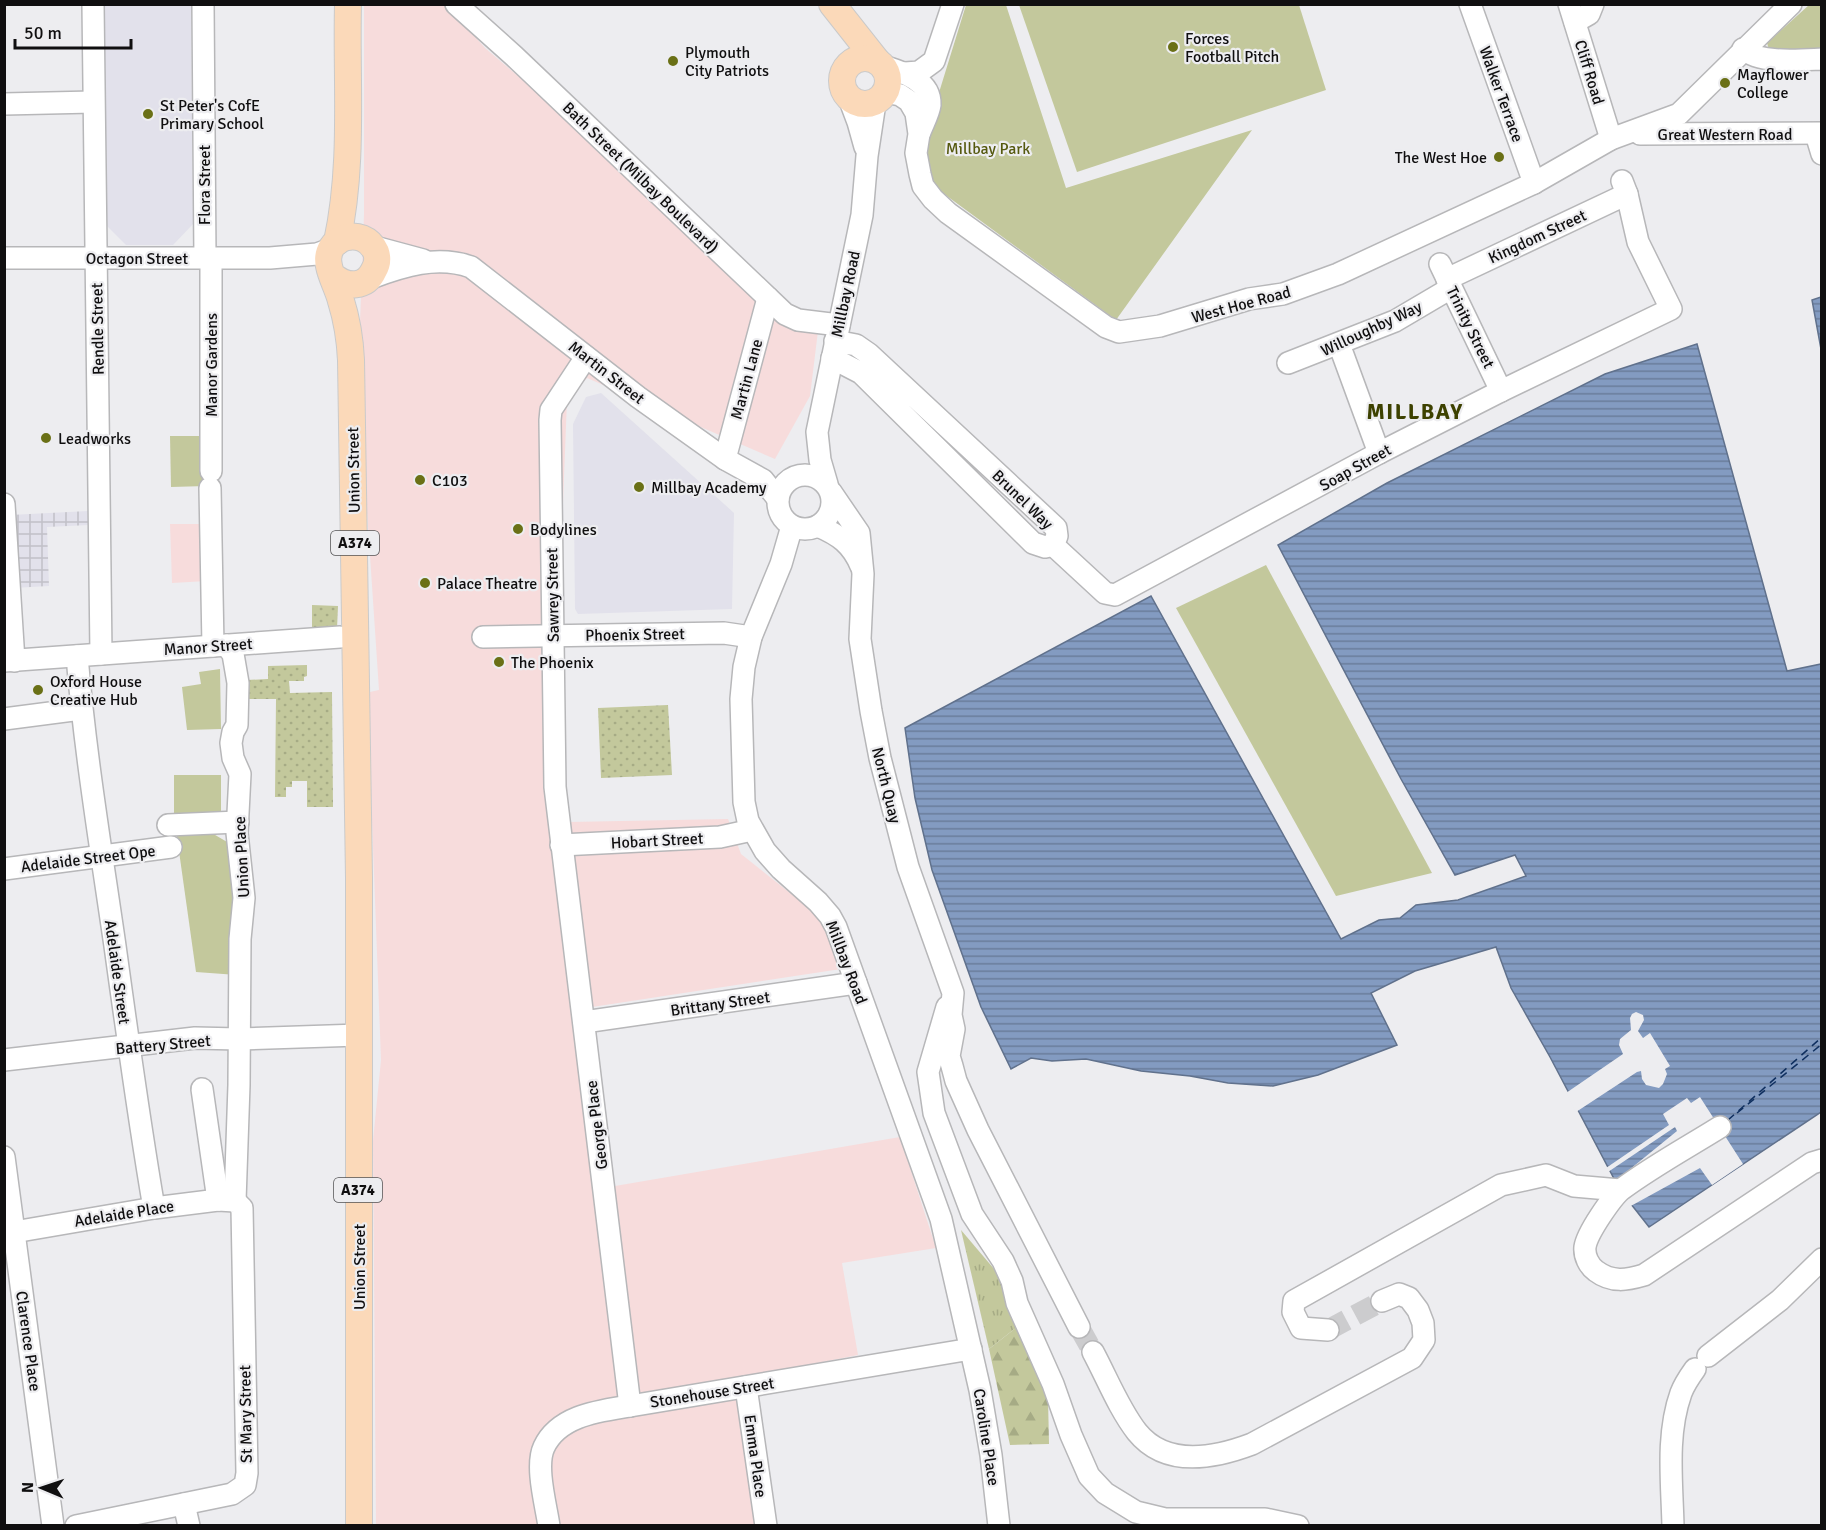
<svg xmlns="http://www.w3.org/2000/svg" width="1826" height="1530" viewBox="0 0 1826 1530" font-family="Signika,sans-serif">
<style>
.commercial{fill:#f7dcdc}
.industrial{fill:url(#industrial-grid)}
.built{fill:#e2e1eb}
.grass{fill:url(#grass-tufts)}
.forest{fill:url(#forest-firs)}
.park{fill:#c3c89c}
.garden{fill:url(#garden-dots)}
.water{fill:url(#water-rules);stroke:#60718c;stroke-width:1.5}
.pier{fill:#ededf0}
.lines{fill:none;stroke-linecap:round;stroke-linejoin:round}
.ferry{stroke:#0f2f5f;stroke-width:1.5;stroke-dasharray:8 6;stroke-linecap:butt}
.minor-tunnel{stroke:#ccccce;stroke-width:21;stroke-dasharray:21 10;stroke-linecap:butt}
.minor-casing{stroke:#b7b7b9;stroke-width:24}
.major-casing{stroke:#cacaca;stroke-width:28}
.minor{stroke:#fff;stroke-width:21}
.major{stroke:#fbd9b9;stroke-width:26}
.poi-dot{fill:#6a7016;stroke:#ededf0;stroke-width:2}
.labels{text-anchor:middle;stroke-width:4.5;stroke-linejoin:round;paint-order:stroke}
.shield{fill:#ededf0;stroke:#525253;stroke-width:1.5}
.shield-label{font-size:15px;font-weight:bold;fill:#100f10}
.poi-label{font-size:16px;fill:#100f10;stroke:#ededf0;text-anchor:start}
.street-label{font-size:16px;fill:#100f10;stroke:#ededf0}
.park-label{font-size:16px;fill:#55590f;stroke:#ededf0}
.district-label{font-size:22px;font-weight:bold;letter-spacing:1.5px;fill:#3d4100;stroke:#ededf0}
</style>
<defs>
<pattern id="industrial-grid" width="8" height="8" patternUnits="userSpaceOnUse" patternTransform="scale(1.5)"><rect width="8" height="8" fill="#e2e1eb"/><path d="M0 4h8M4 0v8" fill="none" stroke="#c1c0c8"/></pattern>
<pattern id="grass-tufts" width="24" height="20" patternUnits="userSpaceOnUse" patternTransform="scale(1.5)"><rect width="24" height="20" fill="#c3c89c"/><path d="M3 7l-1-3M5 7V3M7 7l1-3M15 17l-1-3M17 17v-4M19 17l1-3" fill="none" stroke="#a6ab85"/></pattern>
<pattern id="forest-firs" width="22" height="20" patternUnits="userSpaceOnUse" patternTransform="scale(1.5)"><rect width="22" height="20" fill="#c3c89c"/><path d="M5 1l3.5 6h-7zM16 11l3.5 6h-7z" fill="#a6ab85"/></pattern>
<pattern id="garden-dots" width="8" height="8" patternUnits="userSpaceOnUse" patternTransform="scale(1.5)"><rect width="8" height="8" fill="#c3c89c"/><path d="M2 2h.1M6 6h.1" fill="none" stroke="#a6ab85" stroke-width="1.8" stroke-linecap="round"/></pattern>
<pattern id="water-rules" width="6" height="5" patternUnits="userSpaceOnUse" patternTransform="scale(1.5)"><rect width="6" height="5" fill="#839bc1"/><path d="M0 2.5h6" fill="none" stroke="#6a7d9b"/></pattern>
</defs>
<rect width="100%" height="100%" fill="#ededf0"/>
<g class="commercial">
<polygon points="446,4 485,48 818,331 810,396 775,459 587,378 567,400 559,607 568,822 728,819 741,854 828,923 841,969 592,1007 591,1035 615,1186 900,1137 936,1248 842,1263 858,1355 737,1379 757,1525 376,1525 373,1141 381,1060 370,766 370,692 379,690 358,377 364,214 364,5"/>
<polygon points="170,524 203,524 207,581 172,583"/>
</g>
<polygon class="industrial" points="88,511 89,525 47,527 49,586 13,588 10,515"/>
<g class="built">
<polygon points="104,5 191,5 193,224 173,245 126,245 104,223"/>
<polygon points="601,393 734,513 732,609 578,614 575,609 573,424 586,397"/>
</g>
<polygon class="grass" points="961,1230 1006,1283 1017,1327 989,1349"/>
<polygon class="forest" points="1017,1327 1048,1397 1049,1444 1010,1445 989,1349"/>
<g class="park">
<polygon points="966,5 1006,5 1066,188 1252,130 1116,320 936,188 922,154 933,112"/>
<polygon points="1019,5 1299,5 1326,90 1077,172"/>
<polygon points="1809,5 1821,5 1821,52 1770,53 1767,43"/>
<polygon points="170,436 205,436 206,486 171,487"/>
<polygon points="1266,565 1432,873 1336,896 1176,608"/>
<polygon points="220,669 221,729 187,730 182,687 201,684 199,672"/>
<rect x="174" y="775" width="47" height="38"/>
<polygon points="176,830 210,832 234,846 237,975 196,972"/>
</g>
<g class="garden">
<polygon points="312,605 338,606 337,629 312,628"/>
<polygon points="307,665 307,676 304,677 304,681 289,681 290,693 332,692 333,807 307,807 307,781 292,781 292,787 286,787 286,797 275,797 276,699 247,699 246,680 268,679 268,666"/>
<polygon points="668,705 672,775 601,778 598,708"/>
</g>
<g class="water">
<polygon points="1821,297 1822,297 1821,349 1812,300"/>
<polygon points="1697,344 1787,671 1821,664 1821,1112 1649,1227 1620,1190 1550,1057 1511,988 1496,947 1415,971 1371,993 1397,1045 1318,1075 1273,1086 1228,1083 1190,1076 1141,1071 1086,1059 1052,1061 1031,1058 1011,1069 981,1007 932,870 915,798 905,728 1151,596 1341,939 1379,920 1400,918 1416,905 1458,900 1526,876 1515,855 1455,875 1401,779 1278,545 1387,483 1605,374"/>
</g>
<g class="pier">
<polygon points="1636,1012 1643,1015 1644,1020 1638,1031 1643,1038 1650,1033 1670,1066 1665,1069 1667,1074 1663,1084 1659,1088 1646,1085 1642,1079 1641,1071 1637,1072 1576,1112 1566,1093 1623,1054 1619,1045 1620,1039 1631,1030 1630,1018 1632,1014"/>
<polygon points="1700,1097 1743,1164 1712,1185 1700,1168 1629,1207 1613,1183 1677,1131 1675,1127 1608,1172 1606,1168 1669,1125 1663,1114 1687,1098 1691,1103"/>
</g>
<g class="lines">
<g class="ferry">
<polyline points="1737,1113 1822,1044"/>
<polyline points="1728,1120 1822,1037"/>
</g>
<g class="minor-tunnel">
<polyline points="1079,1327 1093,1352"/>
<polyline points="1328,1330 1382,1301"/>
</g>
<g class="minor-casing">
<g id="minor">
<polyline points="93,4 101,654"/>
<polyline points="203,4 205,258"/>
<polyline points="456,4 514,56 785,314 798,320 839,325"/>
<polyline points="1470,4 1534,183"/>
<polyline points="1569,4 1611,139"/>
<polyline points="1575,22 1589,14 1593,4"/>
<path d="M1743,49C1760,64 1800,60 1822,59"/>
<path d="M883,66C902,72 931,80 930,105C929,113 923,124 920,132"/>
<polyline points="905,73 919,72 934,61 953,4"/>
<polyline points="883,96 891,93 900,95 909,101 916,113 919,134 916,153 920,174 923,186 933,199 948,213 1106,327 1119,332 1160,326 1249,299 1283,294 1338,274 1534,183 1611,139 1679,114 1791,4"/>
<polyline points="849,98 858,122 865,147"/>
<polyline points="4,104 93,102"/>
<polyline points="1640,134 1822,133"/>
<polyline points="1816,134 1822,154"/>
<polyline points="371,246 423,260"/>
<polyline points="4,258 270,258 317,254 331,249"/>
<polyline points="1440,264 1501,391"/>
<path d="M371,278C403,266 437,255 471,267L638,397L725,459L763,480L778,499"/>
<polyline points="1447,279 1627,194 1622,181"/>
<polyline points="1339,344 1379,453"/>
<polyline points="586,357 555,404 551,410 550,420 555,787 630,1406"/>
<polyline points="832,358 861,373 1033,543 1045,547 1053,545 1057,536 1056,528 869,354 856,345 835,341"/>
<polyline points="1288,363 1395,321 1451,288"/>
<polyline points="725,459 768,298"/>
<polyline points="211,471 211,258"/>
<circle cx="805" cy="502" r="27"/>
<polyline points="827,484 820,460 817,432 862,215 867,156 875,103"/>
<polyline points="210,488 213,646"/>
<polyline points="831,492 859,533 863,574 860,639 871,711 880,758 908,867 953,993 951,1015 954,1029 949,1056 952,1066 956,1081 978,1130 1079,1327"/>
<polyline points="4,504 14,661"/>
<polyline points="792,526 781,564 751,637 744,667 741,699 744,802 748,821 765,851 781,869 818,902 830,916 836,927 941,1219 980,1390 991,1455 999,1526"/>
<path d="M818,526C839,535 852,544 861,566"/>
<polyline points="1053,545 1105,593 1115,595 1379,453 1501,391 1671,309 1638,242 1627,194"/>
<polyline points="483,637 724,633 751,637"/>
<polyline points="226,645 233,654 238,683 237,725 233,732 231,743 233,758 240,774 237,833 244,898 240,939 239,1085 235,1201"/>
<path d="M77,656C85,753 101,849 115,946C127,1033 139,1121 154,1208"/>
<polyline points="4,661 340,637"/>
<polyline points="4,719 81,709"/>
<polyline points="168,825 238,822"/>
<polyline points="561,845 720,837 752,830"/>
<polyline points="4,869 171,847"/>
<polyline points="947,1007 928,1072 934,1113 972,1214 1003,1261 1012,1281 1017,1303 1053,1384 1071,1435 1089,1476 1105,1493 1136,1512 1165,1519 1265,1519 1298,1526"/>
<polyline points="584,1022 856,983"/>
<polyline points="4,1060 195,1038 239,1039 359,1035"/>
<polyline points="202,1089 218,1200"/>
<path d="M1720,1127C1688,1147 1653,1166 1622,1189C1612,1197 1587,1233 1585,1247C1584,1256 1589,1266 1596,1271C1612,1283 1627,1280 1644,1275L1812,1163L1822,1160"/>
<polyline points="4,1157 53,1526"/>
<polyline points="14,1232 154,1208 218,1200 235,1201 242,1208 247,1473 245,1485 232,1494 76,1526"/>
<polyline points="1328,1330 1301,1328 1293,1312 1294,1301 1501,1185 1546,1175 1574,1186 1620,1190"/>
<path d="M1093,1352C1107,1378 1119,1409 1137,1432C1166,1468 1215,1458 1252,1444L1412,1358L1424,1340L1423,1323L1418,1310L1409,1298L1399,1294L1382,1301"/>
<polyline points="1708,1356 1780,1300 1822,1259"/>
<polyline points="746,1387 766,1526"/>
<polyline points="184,1504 189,1526"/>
<path d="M549,1526C546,1505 535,1466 544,1447C559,1415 600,1411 630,1406L971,1349"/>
<path d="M1673,1526C1672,1482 1666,1435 1681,1393C1684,1385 1690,1376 1695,1369"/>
</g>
</g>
<g class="major-casing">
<g id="major">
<polyline points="832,4 877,61"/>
<circle cx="865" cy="81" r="23"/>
<path d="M337,242C354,163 346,84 348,4"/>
<path d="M333,276C347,288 366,288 374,270C377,265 378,258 376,252C363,224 322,237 329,266C331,277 338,289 341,301C347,320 350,340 351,360L359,878V1526"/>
</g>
</g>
<use href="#minor" class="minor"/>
<use href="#major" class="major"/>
</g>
<g class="poi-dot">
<circle cx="1173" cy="47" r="6"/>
<circle cx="673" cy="61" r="6"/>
<circle cx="1725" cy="83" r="6"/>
<circle cx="148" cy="114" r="6"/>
<circle cx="1499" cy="157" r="6"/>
<circle cx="46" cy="438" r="6"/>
<circle cx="420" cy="480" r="6"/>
<circle cx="639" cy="487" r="6"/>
<circle cx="518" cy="529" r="6"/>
<circle cx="425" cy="583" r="6"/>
<circle cx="499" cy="662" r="6"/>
<circle cx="38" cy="690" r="6"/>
</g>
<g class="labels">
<g class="shield">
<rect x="331" y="531" width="48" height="24" rx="4.5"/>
<rect x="334" y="1178" width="48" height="24" rx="4.5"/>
</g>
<g class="shield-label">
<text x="355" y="548">A374</text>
<text x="358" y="1195">A374</text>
</g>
<g class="poi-label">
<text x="1185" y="44">Forces<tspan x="1185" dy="18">Football Pitch</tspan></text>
<text x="685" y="58">Plymouth<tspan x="685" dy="18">City Patriots</tspan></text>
<text x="1737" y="80">Mayflower<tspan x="1737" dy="18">College</tspan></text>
<text x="160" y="111">St Peter's CofE<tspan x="160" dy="18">Primary School</tspan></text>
<text x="1487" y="163" text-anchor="end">The West Hoe</text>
<text x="58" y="444">Leadworks</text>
<text x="432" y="486">C103</text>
<text x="651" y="493">Millbay Academy</text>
<text x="530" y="535">Bodylines</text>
<text x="437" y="589">Palace Theatre</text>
<text x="511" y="668">The Phoenix</text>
<text x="50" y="687">Oxford House<tspan x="50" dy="18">Creative Hub</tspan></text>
</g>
<g class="street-label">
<text transform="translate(1590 72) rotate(73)" y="6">Cliff Road</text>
<text transform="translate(1502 94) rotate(70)" y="6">Walker Terrace</text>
<text x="1725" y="140">Great Western Road</text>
<text transform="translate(641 177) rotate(44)" y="6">Bath Street (Milbay Boulevard)</text>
<text transform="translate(204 185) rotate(-90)" y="6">Flora Street</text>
<text transform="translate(1537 236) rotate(-25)" y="6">Kingdom Street</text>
<text x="137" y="264">Octagon Street</text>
<text transform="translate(845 294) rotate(-78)" y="6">Millbay Road</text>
<text transform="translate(1241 304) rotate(-15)" y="6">West Hoe Road</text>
<text transform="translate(1471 327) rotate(64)" y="6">Trinity Street</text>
<text transform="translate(1371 328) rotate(-25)" y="6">Willoughby Way</text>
<text transform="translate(97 329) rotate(-91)" y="6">Rendle Street</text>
<text transform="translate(211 365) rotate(-90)" y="6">Manor Gardens</text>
<text transform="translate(607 372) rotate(38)" y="6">Martin Street</text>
<text transform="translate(746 379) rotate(-75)" y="6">Martin Lane</text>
<text transform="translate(1355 467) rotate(-29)" y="6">Soap Street</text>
<text transform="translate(353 470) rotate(-91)" y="6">Union Street</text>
<text transform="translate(1023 499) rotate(44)" y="6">Brunel Way</text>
<text transform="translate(552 595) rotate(-91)" y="6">Sawrey Street</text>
<text transform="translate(635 634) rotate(-1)" y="6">Phoenix Street</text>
<text transform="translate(208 646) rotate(-4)" y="6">Manor Street</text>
<text transform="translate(887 785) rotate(76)" y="6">North Quay</text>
<text transform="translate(657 840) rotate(-3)" y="6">Hobart Street</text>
<text transform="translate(241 857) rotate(-93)" y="6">Union Place</text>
<text transform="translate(88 858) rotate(-7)" y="6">Adelaide Street Ope</text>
<text transform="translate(847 962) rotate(69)" y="6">Millbay Road</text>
<text transform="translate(118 972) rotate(82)" y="6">Adelaide Street</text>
<text transform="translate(720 1003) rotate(-8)" y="6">Brittany Street</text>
<text transform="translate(163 1044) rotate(-5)" y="6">Battery Street</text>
<text transform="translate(596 1125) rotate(-97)" y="6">George Place</text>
<text transform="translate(124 1213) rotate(-9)" y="6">Adelaide Place</text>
<text transform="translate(359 1267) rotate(-90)" y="6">Union Street</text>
<text transform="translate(29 1341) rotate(82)" y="6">Clarence Place</text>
<text transform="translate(712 1392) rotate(-9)" y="6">Stonehouse Street</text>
<text transform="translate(245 1414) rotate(-91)" y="6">St Mary Street</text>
<text transform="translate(987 1437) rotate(81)" y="6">Caroline Place</text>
<text transform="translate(756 1456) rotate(82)" y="6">Emma Place</text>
</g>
<g class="park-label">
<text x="988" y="154">Millbay Park</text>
</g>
<g class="district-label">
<text x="1415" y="419">MILLBAY</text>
</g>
</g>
<rect width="1826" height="1530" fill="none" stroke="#100f10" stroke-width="12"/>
<g transform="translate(42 1488) rotate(272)" stroke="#ededf0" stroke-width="4.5" paint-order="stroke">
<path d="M0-4.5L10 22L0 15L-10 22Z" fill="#100f10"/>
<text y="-9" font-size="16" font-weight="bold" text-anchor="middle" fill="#100f10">N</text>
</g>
<path d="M15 39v9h116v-9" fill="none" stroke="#100f10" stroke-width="3"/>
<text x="24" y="39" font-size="18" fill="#100f10" stroke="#ededf0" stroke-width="4.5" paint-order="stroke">50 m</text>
</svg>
